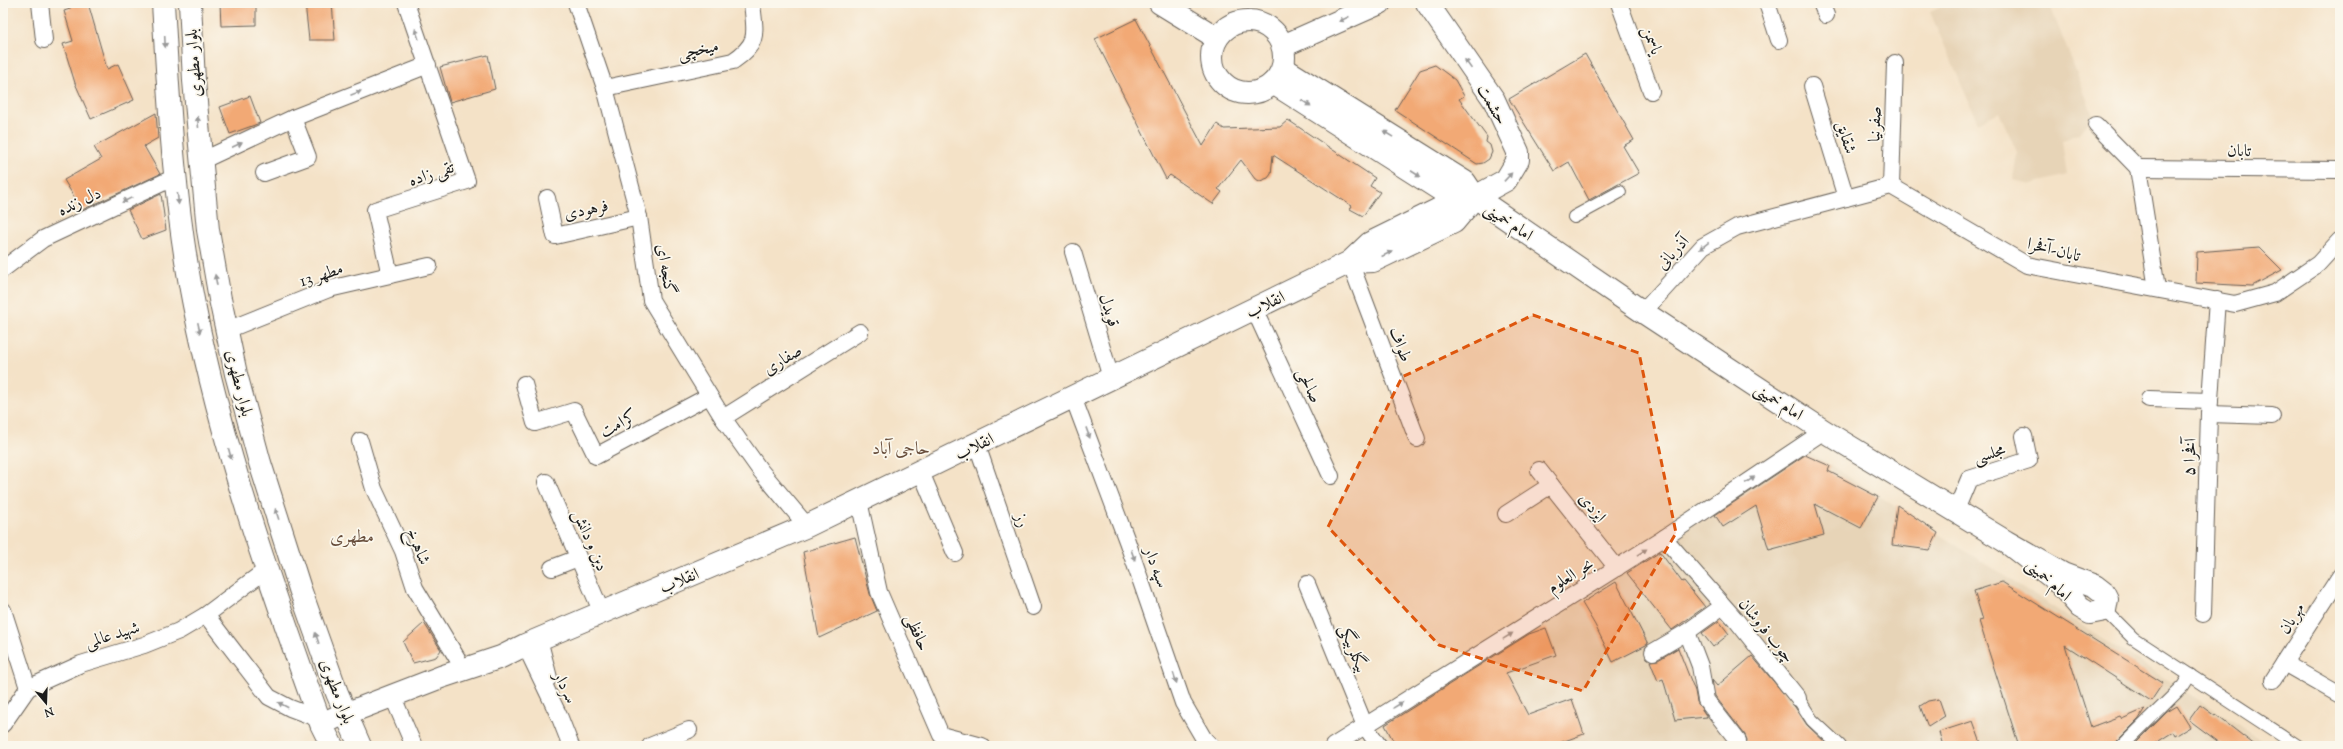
<svg xmlns="http://www.w3.org/2000/svg" width="2343" height="749" viewBox="0 0 2343 749" font-family="'Sorts Mill Goudy',Amiri,serif">
<style>
.built{fill:#e7d4b7}
.building{fill:#f2a975}
.lines{fill:none;stroke-linecap:round;stroke-linejoin:round}
.pedestrian-casing{stroke:#686158;stroke-width:14}
.minor-casing{stroke:#686158;stroke-width:18}
.secondary-casing{stroke:#686158;stroke-width:24}
.primary-casing{stroke:#686158;stroke-width:24}
.pedestrian{stroke:#fff;stroke-width:12}
.minor{stroke:#fff;stroke-width:16}
.secondary{stroke:#fff;stroke-width:22}
.primary{stroke:#fff;stroke-width:22}
.oneway{fill:#999}
.marked{fill:#de560d;fill-opacity:0.2;stroke:#de560d;stroke-width:3;stroke-dasharray:8 5;stroke-linejoin:round}
.labels{text-anchor:middle;stroke-width:3.5;stroke-linejoin:round;paint-order:stroke}
.street-label{font-size:17px;fill:#1c1c1c;stroke:#fbf7ec}
.neighbourhood-label{font-size:18px;fill:#674d3b;stroke:#fbf7ec}
</style>
<rect width="100%" height="100%" fill="#fbf7ec"/>
<filter id="ink" filterUnits="userSpaceOnUse"><feTurbulence type="fractalNoise" baseFrequency=".025" numOctaves="2"/><feDisplacementMap in="SourceGraphic" scale="8" xChannelSelector="R" yChannelSelector="G"/><feConvolveMatrix kernelMatrix="1 2 1 2 8 2 1 2 1" color-interpolation-filters="sRGB"/></filter>
<filter id="wash" filterUnits="userSpaceOnUse"><feTurbulence type="fractalNoise" baseFrequency=".012" numOctaves="4" result="noise"/><feDisplacementMap in="SourceGraphic" scale="16" xChannelSelector="R" yChannelSelector="G"/><feGaussianBlur stdDeviation="0.9" result="paint"/><feColorMatrix in="noise" values="0 0 0 0 0 0 0 0 0 0 0 0 0 0 0 0 0 1.4 0 .05"/><feComposite in="paint" operator="in"/></filter>
<g filter="url(#wash)">
<rect width="100%" height="100%" fill="#f4e2c7"/>
<g class="built">
<polygon points="1949,3 2049,3 2093,115 2079,133 2062,141 2067,175 2032,184 2013,180 2017,152 1999,112 1978,123 1930,12"/>
<polygon points="1805,449 2271,746 1362,746"/>
</g>
<g id="blocks">
<g class="building">
<polygon points="69,3 88,3 107,69 118,64 134,100 91,119 75,83 63,44 73,41 64,11 70,9"/>
<polygon points="220,3 256,3 256,25 221,26"/>
<polygon points="305,3 332,3 335,40 309,40"/>
<polygon points="1136,19 1203,146 1217,124 1224,129 1280,127 1288,120 1375,178 1370,186 1380,192 1363,216 1350,209 1352,206 1273,155 1271,174 1268,178 1260,181 1255,179 1241,160 1218,189 1222,192 1213,204 1170,175 1166,179 1095,39"/>
<polygon points="1585,54 1634,140 1623,146 1639,173 1589,200 1569,162 1554,171 1509,99"/>
<polygon points="488,55 495,89 450,102 440,67"/>
<polygon points="1435,65 1455,80 1464,96 1459,99 1487,137 1486,142 1490,145 1492,152 1489,159 1483,163 1477,164 1395,110 1420,70"/>
<polygon points="250,96 260,123 230,134 220,107"/>
<polygon points="156,113 158,138 144,146 160,174 82,210 64,180 101,159 94,147"/>
<polygon points="161,194 166,230 142,239 128,210"/>
<polygon points="2259,247 2282,270 2252,286 2196,283 2197,252"/>
<polygon points="1805,455 1830,466 1828,471 1878,497 1861,528 1815,504 1824,535 1769,550 1756,506 1723,527 1715,515"/>
<polygon points="1897,505 1938,533 1930,550 1892,545"/>
<polygon points="855,537 870,594 877,611 819,638 803,552"/>
<polygon points="1660,552 1682,582 1684,581 1705,607 1672,630 1627,573"/>
<polygon points="1616,582 1648,644 1613,662 1595,625 1582,603"/>
<polygon points="2002,582 2163,683 2151,701 2065,645 2091,727 2120,716 2122,719 2145,709 2139,719 2117,741 2115,746 2019,746 1979,621 1983,620 1974,591"/>
<polygon points="1719,621 1729,634 1713,647 1702,633"/>
<polygon points="424,623 441,650 436,657 413,663 403,642"/>
<polygon points="1546,628 1556,655 1506,673 1528,715 1572,699 1584,734 1551,746 1396,746 1385,725 1529,634"/>
<polygon points="1678,648 1695,691 1697,702 1707,717 1675,720 1663,679 1658,681 1650,661 1658,660"/>
<polygon points="1752,656 1795,707 1807,725 1829,746 1746,746 1747,740 1745,735 1715,696 1712,680 1717,686"/>
<polygon points="1939,699 1945,716 1928,727 1920,706 1928,701"/>
<polygon points="2200,705 2215,716 2216,715 2256,746 2224,746 2189,720"/>
<polygon points="2177,706 2190,727 2175,736 2173,732 2151,746 2133,746 2167,712"/>
<polygon points="1973,721 1982,746 1943,746 1939,732"/>
</g>
</g>
</g>
<g filter="url(#ink)">
<use href="#blocks" fill-opacity="0" stroke="#686158" stroke-width="1"/>
<g class="lines">
<g class="pedestrian-casing">
<g id="pedestrian">
<polyline points="1574,217 1620,192"/>
<polyline points="2105,610 2133,638 2298,746"/>
<polyline points="1798,698 1812,720 1840,746"/>
<polyline points="2122,746 2183,686 2190,675"/>
</g>
</g>
<g class="minor-casing">
<g id="minor">
<polyline points="40,3 44,40"/>
<polyline points="576,3 605,88 639,217 651,300 723,418 760,470 807,526"/>
<polyline points="1619,3 1651,91"/>
<polyline points="1767,3 1779,40"/>
<polyline points="1821,3 1826,15"/>
<polyline points="1812,86 1846,198"/>
<path d="M605,88L733,61C760,43 755,33 752,3"/>
<polyline points="2096,125 2138,168"/>
<polyline points="201,161 293,118 428,65"/>
<polyline points="2138,168 2340,170"/>
<polyline points="2138,168 2157,289"/>
<polyline points="264,173 308,157 293,118"/>
<polyline points="1891,186 1895,63"/>
<polyline points="547,198 555,236 639,217"/>
<polyline points="1073,252 1111,378"/>
<polyline points="1350,262 1417,439"/>
<polyline points="3,269 43,239 175,177"/>
<polyline points="390,275 375,210 467,181 406,3"/>
<polyline points="1254,309 1331,476"/>
<polyline points="1643,312 1703,246 1737,227 1891,186 2027,265 2235,304 2275,293 2318,264 2340,240"/>
<polyline points="227,330 329,289 429,266"/>
<polyline points="524,384 535,423 574,411 596,456 709,396"/>
<polyline points="1073,397 1127,541 1183,703 1204,739 1211,746"/>
<polyline points="2149,399 2210,401"/>
<polyline points="2209,414 2272,416"/>
<polyline points="723,418 860,332"/>
<polyline points="360,441 374,489 403,551 415,588 457,658"/>
<polyline points="977,445 1033,607"/>
<polyline points="1539,470 1617,568"/>
<polyline points="921,472 955,553"/>
<polyline points="546,482 602,613"/>
<polyline points="859,501 879,592 941,735 982,746"/>
<polyline points="1956,510 1969,479 2029,460 2024,436"/>
<polyline points="1506,514 1551,485"/>
<polyline points="1664,538 1736,620 1798,698"/>
<polyline points="552,568 578,558"/>
<polyline points="1307,584 1365,726 1379,746"/>
<polyline points="3,610 28,688"/>
<polyline points="2203,614 2209,414 2217,300"/>
<polyline points="206,615 269,697 290,708 319,719"/>
<polyline points="1687,632 1700,666 1706,700 1738,741"/>
<polyline points="539,639 549,678"/>
<polyline points="525,645 560,718 571,746"/>
<polyline points="1653,652 1687,632 1723,606"/>
<polyline points="2284,663 2340,695"/>
<polyline points="2273,680 2340,576"/>
<polyline points="28,688 81,664 144,645 179,631 206,615 266,570"/>
<polyline points="392,695 414,746"/>
<polyline points="3,724 28,688"/>
<polyline points="650,746 689,730"/>
<polyline points="1333,746 1664,538 1824,431"/>
</g>
</g>
<g class="secondary-casing">
<g id="secondary">
<polyline points="1283,46 1380,3"/>
<polyline points="1350,262 1373,261 1454,222 1475,197"/>
<polyline points="345,714 441,677 501,657 525,645 807,526 1350,262 1370,243 1437,210 1475,197 1506,180 1518,160 1518,152 1494,100 1427,3"/>
</g>
</g>
<g class="primary-casing">
<g id="primary">
<path d="M163,3C169,104 174,206 194,305C222,447 270,583 319,719"/>
<polyline points="190,3 194,81 208,230 220,299 236,374 260,463 300,589 337,693 360,746"/>
<polyline points="1160,3 1217,38"/>
<circle cx="1248" cy="57" r="36"/>
<polyline points="1283,68 1465,182 1475,197 1643,312 1824,431 2005,541 2058,582 2080,607 2090,613 2105,610 2107,599 2104,593 2095,586 2063,574 2005,541"/>
<polyline points="1273,83 1450,196 1475,197"/>
<polyline points="332,746 321,724 339,716"/>
</g>
</g>
<use href="#pedestrian" class="pedestrian"/>
<use href="#minor" class="minor"/>
<use href="#secondary" class="secondary"/>
<use href="#primary" class="primary"/>
</g>
<defs><path id="oneway-solid" d="M-6-.8H1V-3.2L6.5 0L1 3.2V.8H-6Z"/></defs>
<g class="oneway">
<use href="#oneway-solid" transform="translate(1344 19) rotate(156)"/>
<use href="#oneway-solid" transform="translate(417 34) rotate(-109)"/>
<use href="#oneway-solid" transform="translate(165 42) rotate(87)"/>
<use href="#oneway-solid" transform="translate(1468 64) rotate(-125)"/>
<use href="#oneway-solid" transform="translate(356 93) rotate(-22)"/>
<use href="#oneway-solid" transform="translate(1306 103) rotate(32)"/>
<use href="#oneway-solid" transform="translate(198 122) rotate(-95)"/>
<use href="#oneway-solid" transform="translate(1388 134) rotate(-148)"/>
<use href="#oneway-solid" transform="translate(237 145) rotate(-25)"/>
<use href="#oneway-solid" transform="translate(1416 174) rotate(33)"/>
<use href="#oneway-solid" transform="translate(1508 177) rotate(-47)"/>
<use href="#oneway-solid" transform="translate(178 199) rotate(84)"/>
<use href="#oneway-solid" transform="translate(127 200) rotate(154)"/>
<use href="#oneway-solid" transform="translate(1704 246) rotate(142)"/>
<use href="#oneway-solid" transform="translate(1387 254) rotate(-25)"/>
<use href="#oneway-solid" transform="translate(216 280) rotate(-100)"/>
<use href="#oneway-solid" transform="translate(199 328) rotate(78)"/>
<use href="#oneway-solid" transform="translate(1088 433) rotate(70)"/>
<use href="#oneway-solid" transform="translate(230 454) rotate(75)"/>
<use href="#oneway-solid" transform="translate(1750 480) rotate(-34)"/>
<use href="#oneway-solid" transform="translate(277 514) rotate(-108)"/>
<use href="#oneway-solid" transform="translate(1642 552) rotate(-32)"/>
<use href="#oneway-solid" transform="translate(1133 555) rotate(70)"/>
<use href="#oneway-solid" transform="translate(1508 636) rotate(-32)"/>
<use href="#oneway-solid" transform="translate(317 638) rotate(-109)"/>
<use href="#oneway-solid" transform="translate(1175 678) rotate(72)"/>
<use href="#oneway-solid" transform="translate(283 705) rotate(-153)"/>
<use href="#oneway-solid" transform="translate(1398 705) rotate(-32)"/>
</g>
</g>
<path class="marked" d="M1533,315L1639,353L1676,533L1583,691L1439,645L1328,527L1402,377Z"/>
<g class="labels">
<g class="street-label">
<text transform="translate(1653 40) rotate(70)" y="6">یاسمن</text>
<text transform="translate(698 49) rotate(-12)" y="6">میخچی</text>
<text transform="translate(193 63) rotate(-94)" y="6">بلوار مطهری</text>
<text transform="translate(1493 104) rotate(60)" y="6">حشمت</text>
<text transform="translate(1874 124) rotate(-88)" y="6">صفرنیا</text>
<text transform="translate(1847 137) rotate(73)" y="6">شقایق</text>
<text transform="translate(2239 150) rotate(1)" y="6">تابان</text>
<text transform="translate(431 173) rotate(-18)" y="6">تقی زاده</text>
<text transform="translate(79 201) rotate(-25)" y="6">دل زنده</text>
<text transform="translate(586 209) rotate(-12)" y="6">فرهودی</text>
<text transform="translate(1509 221) rotate(34)" y="6">امام خمینی</text>
<text transform="translate(2054 249) rotate(14)" y="6">تابان-آفخرا</text>
<text transform="translate(1672 252) rotate(-47)" y="6">آذربانی</text>
<text transform="translate(667 269) rotate(80)" y="6">گنجه ای</text>
<text transform="translate(321 274) rotate(-18)" y="6">مطهر 13</text>
<text transform="translate(1265 304) rotate(-26)" y="6">انقلاب</text>
<text transform="translate(1110 310) rotate(73)" y="6">قویدل</text>
<text transform="translate(1401 344) rotate(69)" y="6">طواف</text>
<text transform="translate(782 359) rotate(-32)" y="6">صفاری</text>
<text transform="translate(240 383) rotate(76)" y="6">بلوار مطهری</text>
<text transform="translate(1310 385) rotate(65)" y="6">صالحی</text>
<text transform="translate(1779 401) rotate(33)" y="6">امام خمینی</text>
<text transform="translate(618 423) rotate(-28)" y="6">کرامت</text>
<text transform="translate(974 446) rotate(-26)" y="6">انقلاب</text>
<text transform="translate(1989 453) rotate(-17)" y="6">مجلسی</text>
<text transform="translate(2189 457) rotate(-88)" y="6">آفخرا ۵</text>
<text transform="translate(1593 507) rotate(51)" y="6">ایزدی</text>
<text transform="translate(1023 520) rotate(71)" y="6">رز</text>
<text transform="translate(591 540) rotate(67)" y="6">دین و دانش</text>
<text transform="translate(419 546) rotate(68)" y="6">شاهرخ</text>
<text transform="translate(1157 567) rotate(70)" y="6">سپه دار</text>
<text transform="translate(1570 575) rotate(-32)" y="6">بحر العلوم</text>
<text transform="translate(2049 579) rotate(42)" y="6">امام خمینی</text>
<text transform="translate(679 580) rotate(-23)" y="6">انقلاب</text>
<text transform="translate(2291 618) rotate(-58)" y="6">مهربان</text>
<text transform="translate(1767 630) rotate(51)" y="6">چوب فروشان</text>
<text transform="translate(918 632) rotate(67)" y="6">حافظی</text>
<text transform="translate(112 634) rotate(-17)" y="6">شهید عالمی</text>
<text transform="translate(1354 648) rotate(68)" y="6">بیگلربیگی</text>
<text transform="translate(566 687) rotate(64)" y="6">سردار</text>
<text transform="translate(338 691) rotate(69)" y="6">بلوار مطهری</text>
</g>
<g class="neighbourhood-label">
<text x="901" y="454">حاجی آباد</text>
<text x="352" y="542">مطهری</text>
</g>
</g>
<rect width="2343" height="749" fill="none" stroke="#fbf7ec" stroke-width="16"/>
<g transform="translate(46 703) rotate(161)" stroke="#fbf7ec" stroke-width="3" paint-order="stroke">
<path d="M0-3L7 15L0 10L-7 15Z" fill="#1c1c1c"/>
<text y="-6" font-size="11" font-weight="bold" text-anchor="middle" fill="#1c1c1c">N</text>
</g>
</svg>
